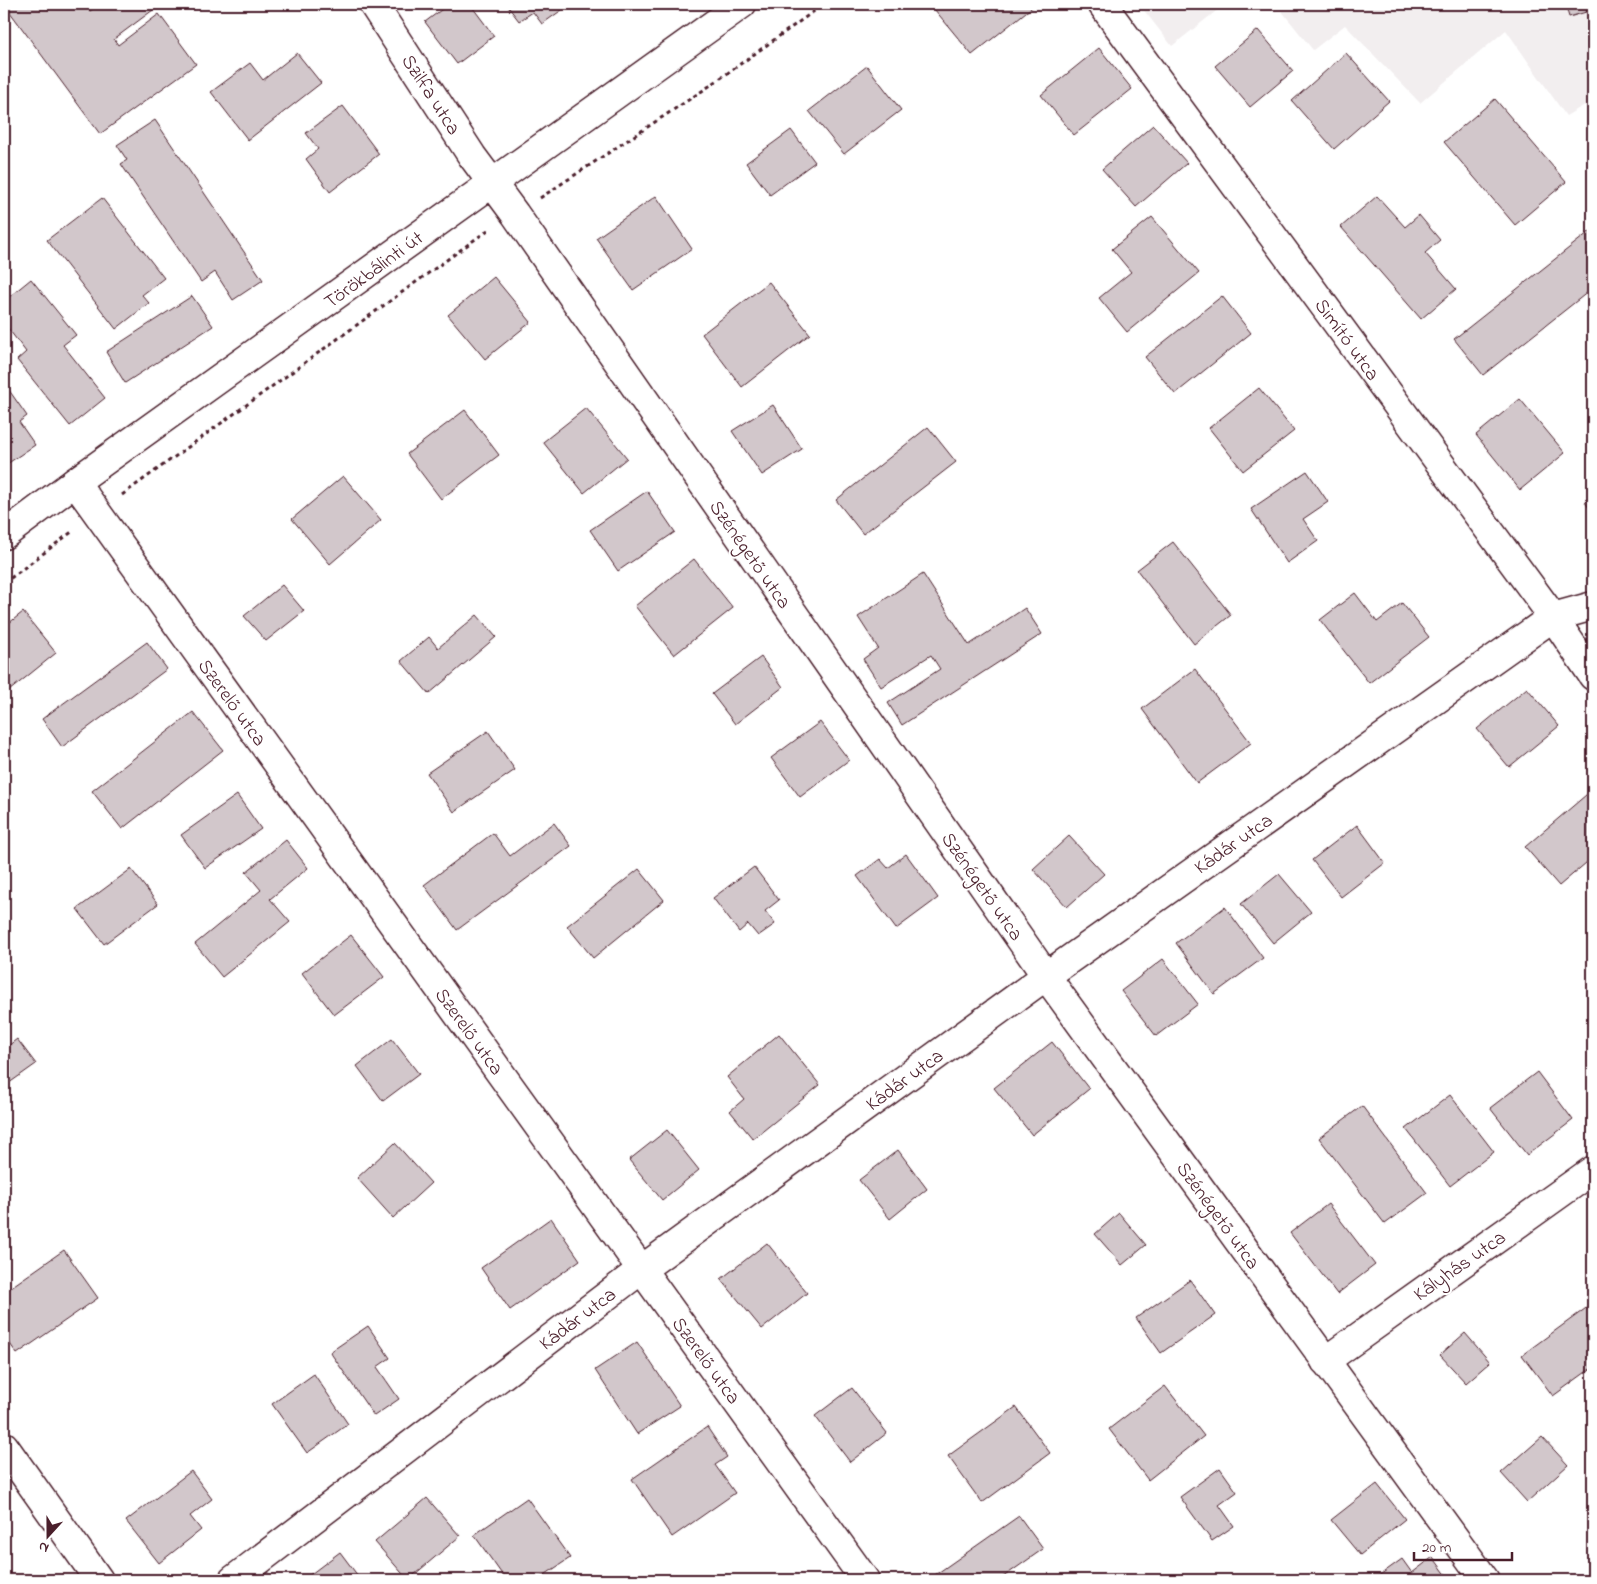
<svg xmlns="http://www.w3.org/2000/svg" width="1597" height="1584" viewBox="0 0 1597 1584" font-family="'Indie Flower',sans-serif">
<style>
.built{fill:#f2eeef}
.building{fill:#d2c7cb;stroke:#4a1f2b}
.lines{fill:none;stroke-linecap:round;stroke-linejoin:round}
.street-casing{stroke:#4a1f2b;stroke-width:31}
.secondary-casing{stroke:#4a1f2b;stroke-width:31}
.path{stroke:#4a1f2b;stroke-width:3;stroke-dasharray:4 4;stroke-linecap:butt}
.street{stroke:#fff;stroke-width:28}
.secondary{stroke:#fff;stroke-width:28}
.labels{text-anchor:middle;stroke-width:4;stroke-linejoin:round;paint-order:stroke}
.street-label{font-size:20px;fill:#4a1f2b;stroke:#fff}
</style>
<rect width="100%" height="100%" fill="#fff"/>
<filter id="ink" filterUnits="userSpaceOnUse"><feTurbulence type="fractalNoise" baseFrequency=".02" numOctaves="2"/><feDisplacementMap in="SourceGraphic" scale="10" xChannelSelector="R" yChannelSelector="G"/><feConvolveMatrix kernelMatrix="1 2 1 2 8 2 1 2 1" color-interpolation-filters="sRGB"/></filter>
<g filter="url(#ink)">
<g class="built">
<polygon points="1139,4 1225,4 1172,46"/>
<polygon points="1276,4 1593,4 1593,100 1566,116 1506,30 1420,103 1345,25 1313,50"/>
</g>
<g class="building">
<polygon points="4,4 84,4 90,11 100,4 161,4 114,39 118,45 159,14 196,64 100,134"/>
<polygon points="449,4 470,4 494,36 457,64 425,22"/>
<polygon points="506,4 563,4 566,7 542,24 533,12 519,21"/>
<polygon points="930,4 1036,4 972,55"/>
<polygon points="1565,4 1593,4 1593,10 1569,17"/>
<polygon points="1258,30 1293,71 1250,107 1215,66"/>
<polygon points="1099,48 1132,89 1074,135 1041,95"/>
<polygon points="297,53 321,83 248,140 211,92 250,63 263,80"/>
<polygon points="1346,53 1389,101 1334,149 1292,101"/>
<polygon points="867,66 901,110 844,154 809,111"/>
<polygon points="1495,99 1566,182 1515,225 1444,142"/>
<polygon points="343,106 379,154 330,192 306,159 318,149 306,133"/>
<polygon points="155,120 263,280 233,300 215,272 201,282 121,164 127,160 117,145"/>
<polygon points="1153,125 1187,163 1136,207 1102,169"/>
<polygon points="791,130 815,162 770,195 746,163"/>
<polygon points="656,196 692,249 633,290 596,238"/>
<polygon points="1377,196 1405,227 1419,215 1440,240 1425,253 1456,289 1421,319 1341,227"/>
<polygon points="102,198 164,278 142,295 149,303 116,329 47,240"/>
<polygon points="1152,217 1199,273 1127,332 1099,298 1131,272 1112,249"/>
<polygon points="1593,229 1593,288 1483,375 1454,339"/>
<polygon points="494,277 531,322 485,359 448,315"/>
<polygon points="31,279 76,335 63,345 105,398 70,426 17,360 26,352 4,323 4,301"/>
<polygon points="769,282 810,334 742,387 702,334"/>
<polygon points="192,296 213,326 125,383 106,352"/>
<polygon points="1222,296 1251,333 1175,394 1145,357"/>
<polygon points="4,383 27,416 19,422 35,445 4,466"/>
<polygon points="1259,388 1294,431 1243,471 1209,428"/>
<polygon points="1520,399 1565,453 1520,490 1476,435"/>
<polygon points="773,405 802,449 762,475 732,431"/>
<polygon points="586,408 627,458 584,493 543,442"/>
<polygon points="465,410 499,455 441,499 407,454"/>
<polygon points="928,427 956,462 863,534 836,500"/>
<polygon points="1307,471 1328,502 1303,519 1318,541 1287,563 1251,509"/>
<polygon points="343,476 381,520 330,564 292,519"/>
<polygon points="647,491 675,532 618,571 590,530"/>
<polygon points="1593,497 1593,514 1585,502"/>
<polygon points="1173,542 1231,615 1194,644 1137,570"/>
<polygon points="694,559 733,608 674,655 635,606"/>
<polygon points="923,574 969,645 1025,608 1042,634 902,725 888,703 940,669 931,655 881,687 863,659 878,648 858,617"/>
<polygon points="282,585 304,611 266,641 244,616"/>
<polygon points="1355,593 1377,622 1402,603 1429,637 1369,683 1320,620"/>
<polygon points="23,612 56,653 4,695 4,627"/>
<polygon points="477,615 496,637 429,694 401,661 429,637 438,648"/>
<polygon points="147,642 167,669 62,747 42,719"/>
<polygon points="761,657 783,687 735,724 712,694"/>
<polygon points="1195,669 1251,743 1197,783 1142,709"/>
<polygon points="1527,688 1559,726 1509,767 1477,729"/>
<polygon points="193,712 223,750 122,829 92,791"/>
<polygon points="820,722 849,760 800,797 771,758"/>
<polygon points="488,731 515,770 454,812 427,773"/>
<polygon points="1593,789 1593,857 1559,886 1525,847"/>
<polygon points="237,795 261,829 205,868 181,835"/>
<polygon points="554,823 571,846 457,930 424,885 493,833 510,856"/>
<polygon points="1357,825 1385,863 1341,897 1312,860"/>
<polygon points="1069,836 1104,874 1067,907 1033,869"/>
<polygon points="286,840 308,868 270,899 290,922 222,977 195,944 261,890 246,872"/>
<polygon points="906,854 938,898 896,929 857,876 880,859 888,868"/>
<polygon points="754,867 779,900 765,911 775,924 758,936 748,924 739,932 713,898"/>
<polygon points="131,869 158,904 104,944 77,909"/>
<polygon points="639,869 664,900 593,958 567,926"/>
<polygon points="1279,874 1311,912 1273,943 1241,904"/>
<polygon points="1225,907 1263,958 1214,994 1176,943"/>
<polygon points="351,935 384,977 334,1015 302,973"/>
<polygon points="1163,959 1198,1004 1156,1036 1121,991"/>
<polygon points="779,1034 820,1085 753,1139 730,1111 744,1099 727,1077"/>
<polygon points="17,1039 36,1064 5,1086 4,1084 4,1049"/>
<polygon points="392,1039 419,1074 383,1101 357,1066"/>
<polygon points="1052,1042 1089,1089 1032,1135 994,1088"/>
<polygon points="1537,1072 1573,1120 1527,1155 1490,1108"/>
<polygon points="1450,1095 1494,1152 1450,1186 1406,1129"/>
<polygon points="1362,1106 1427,1193 1385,1224 1319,1138"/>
<polygon points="667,1130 699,1170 662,1200 629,1160"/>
<polygon points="395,1143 431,1183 393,1218 357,1178"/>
<polygon points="898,1150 927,1189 890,1219 859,1180"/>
<polygon points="1328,1204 1375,1265 1337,1294 1290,1233"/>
<polygon points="1119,1213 1146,1245 1122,1265 1095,1234"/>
<polygon points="551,1218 580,1260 510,1310 481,1268"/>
<polygon points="767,1243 807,1293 762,1329 721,1279"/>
<polygon points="64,1250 98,1298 17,1354 4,1335 4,1292"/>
<polygon points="1190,1280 1215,1315 1161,1353 1136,1318"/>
<polygon points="1593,1303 1593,1367 1553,1396 1522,1355"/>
<polygon points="368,1326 390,1358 377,1367 399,1399 374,1416 330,1352"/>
<polygon points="1465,1333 1490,1362 1466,1383 1440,1355"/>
<polygon points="637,1342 680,1406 637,1434 595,1370"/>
<polygon points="314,1374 348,1424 307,1453 272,1404"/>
<polygon points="1165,1386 1204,1436 1148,1480 1109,1429"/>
<polygon points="852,1388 887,1433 850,1462 815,1416"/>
<polygon points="1016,1407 1050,1453 982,1503 948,1456"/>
<polygon points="707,1427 727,1457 715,1465 735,1493 672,1537 632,1479"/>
<polygon points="1542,1437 1568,1465 1527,1502 1501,1473"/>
<polygon points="1220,1468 1237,1492 1219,1505 1234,1526 1212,1541 1180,1497"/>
<polygon points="191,1471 212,1499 190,1516 201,1530 159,1563 126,1521"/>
<polygon points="1377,1484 1405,1519 1360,1555 1331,1520"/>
<polygon points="427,1498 460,1536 408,1580 375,1542"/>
<polygon points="527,1498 570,1558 537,1580 506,1580 474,1535"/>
<polygon points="1019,1516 1043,1549 999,1580 934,1580 932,1577"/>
<polygon points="340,1552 361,1580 303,1580"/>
<polygon points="1433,1557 1450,1580 1373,1580 1402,1559 1412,1573"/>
</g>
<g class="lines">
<g class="street-casing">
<g id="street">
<polyline points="373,4 472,156 515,214 1046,976 1485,1580"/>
<polyline points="1102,4 1553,617 1593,676"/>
<polyline points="75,482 865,1580"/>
<polyline points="1325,1361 1593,1170"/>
<polyline points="4,1446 99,1580"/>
<polyline points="233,1580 642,1269 1046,976 1553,617 1593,606"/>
</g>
</g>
<g class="secondary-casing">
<polyline id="secondary" points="4,535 75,482 742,4"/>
</g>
<g class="path">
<polyline points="540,198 711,85 824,4"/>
<polyline points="122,495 488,230"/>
<polyline points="4,583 73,531"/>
<polyline points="4,1409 9,1416"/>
</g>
<use href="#street" class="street"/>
<use href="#secondary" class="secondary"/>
</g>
</g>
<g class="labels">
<g class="street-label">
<text transform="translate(432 94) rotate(57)" y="7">Szilfa utca</text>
<text transform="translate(373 269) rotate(-36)" y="7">Törökbálinti út</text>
<text transform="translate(1348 339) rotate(54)" y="7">Simító utca</text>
<text transform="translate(751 554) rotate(55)" y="7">Szénégető utca</text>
<text transform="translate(233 702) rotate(54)" y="7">Szerelő utca</text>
<text transform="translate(1233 843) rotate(-35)" y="7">Kádár utca</text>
<text transform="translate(983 886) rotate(55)" y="7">Szénégető utca</text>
<text transform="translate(470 1031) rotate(54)" y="7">Szerelő utca</text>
<text transform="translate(904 1079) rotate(-36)" y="7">Kádár utca</text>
<text transform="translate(1219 1215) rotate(54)" y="7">Szénégető utca</text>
<text transform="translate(1459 1265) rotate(-35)" y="7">Kályhás utca</text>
<text transform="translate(577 1318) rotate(-37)" y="7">Kádár utca</text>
<text transform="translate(707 1360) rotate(54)" y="7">Szerelő utca</text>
</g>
</g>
<rect width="1597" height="1584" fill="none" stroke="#fff" stroke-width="20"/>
<rect x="10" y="10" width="1577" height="1564" fill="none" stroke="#4a1f2b" stroke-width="2" filter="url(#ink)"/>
<g transform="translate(48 1536) rotate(201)" stroke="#ffffff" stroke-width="4" paint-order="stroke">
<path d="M0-4L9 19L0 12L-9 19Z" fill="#4a1f2b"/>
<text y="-8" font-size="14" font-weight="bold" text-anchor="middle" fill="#4a1f2b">N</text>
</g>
<path d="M1414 1552v8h98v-8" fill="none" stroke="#4a1f2b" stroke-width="2.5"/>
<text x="1422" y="1552" font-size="15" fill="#4a1f2b" stroke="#ffffff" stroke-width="4" paint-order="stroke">20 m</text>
</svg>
